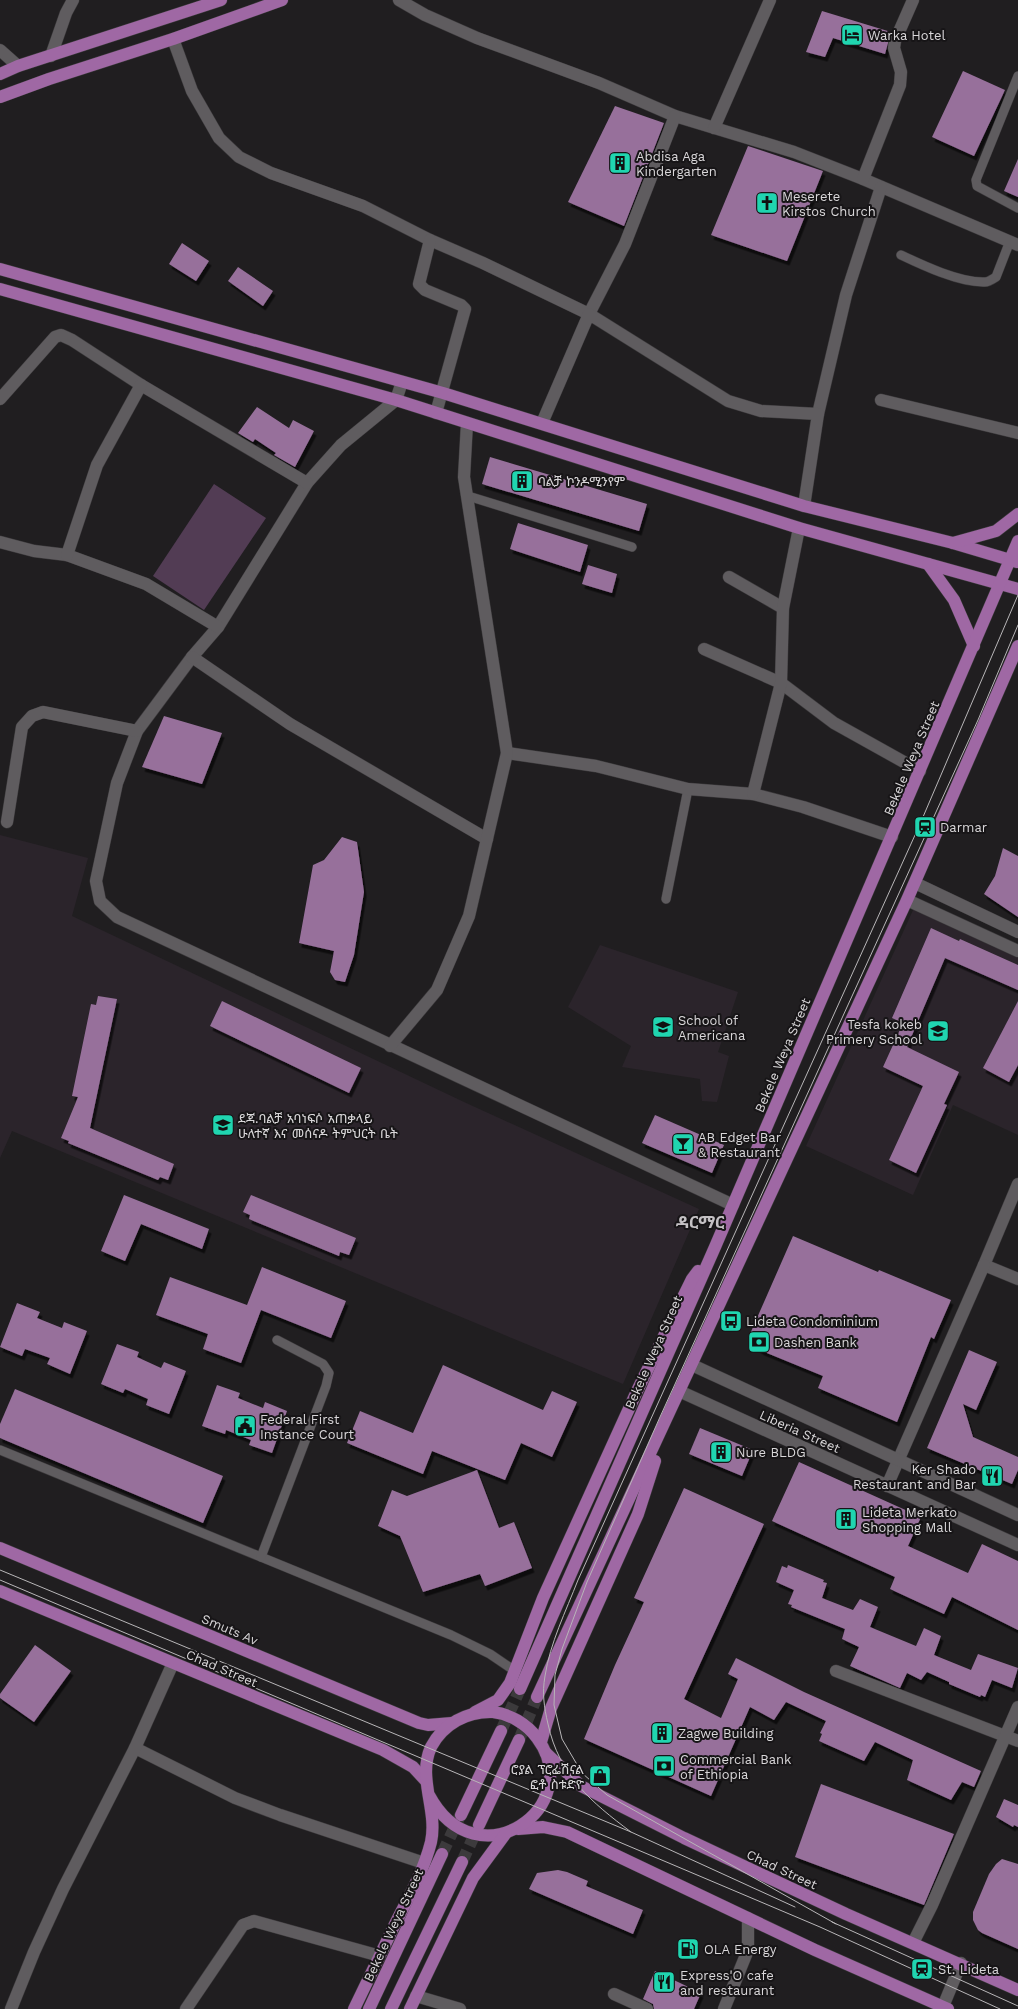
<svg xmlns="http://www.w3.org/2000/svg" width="1018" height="2009" viewBox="0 0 1018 2009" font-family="'Work Sans','Noto Sans Ethiopic',sans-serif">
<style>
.built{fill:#2b242b}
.green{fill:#523c54}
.building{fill:#97709b;filter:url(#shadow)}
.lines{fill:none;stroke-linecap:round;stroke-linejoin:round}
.primary-tunnel{stroke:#3c3a3c;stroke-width:12;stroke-dasharray:12 6;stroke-linecap:butt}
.service-casing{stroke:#3c3a3c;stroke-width:10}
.minor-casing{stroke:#3c3a3c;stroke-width:13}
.tertiary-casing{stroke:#3c3a3c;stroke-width:13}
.primary-casing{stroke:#3c3a3c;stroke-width:13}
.service{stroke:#5f5c5f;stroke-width:9}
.minor{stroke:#5f5c5f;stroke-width:12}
.tertiary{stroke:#5f5c5f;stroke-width:12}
.primary{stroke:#9f68a4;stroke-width:12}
.tram{stroke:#b8b6b8;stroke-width:1}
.labels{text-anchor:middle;stroke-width:4;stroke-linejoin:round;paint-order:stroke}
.poi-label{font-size:13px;fill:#d9d7d9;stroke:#171517;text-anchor:start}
.street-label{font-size:13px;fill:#d9d7d9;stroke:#171517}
.district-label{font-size:17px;font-weight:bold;fill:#c4c1c4;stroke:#171517}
</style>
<defs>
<filter id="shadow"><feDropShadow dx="2.5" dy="4.5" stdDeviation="0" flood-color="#0009"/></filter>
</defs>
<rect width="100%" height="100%" fill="#201e20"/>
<g class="built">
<polygon points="0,835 88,858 72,916 464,1102 699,1209 623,1384 12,1131 0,1158"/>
<polygon points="914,908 1018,957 1018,1135 953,1105 913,1195 806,1146"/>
<polygon points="600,945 738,992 718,1052 729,1056 717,1102 702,1101 700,1079 622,1067 631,1046 568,1007"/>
</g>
<polygon class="green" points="214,484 266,518 204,610 153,576"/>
<g class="building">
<polygon points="822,11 891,32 885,54 833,38 825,57 806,52"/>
<polygon points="963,71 1005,90 974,156 932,137"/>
<polygon points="615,106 664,123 624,226 568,202"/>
<polygon points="748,146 823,171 787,261 711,235"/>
<polygon points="1018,159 1018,197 1004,191"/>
<polygon points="182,243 209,261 196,281 169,264"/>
<polygon points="238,267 273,291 263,306 228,281"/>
<polygon points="257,407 289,428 293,420 314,431 295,467 274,455 276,453 255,439 253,442 238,433"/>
<polygon points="490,457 647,504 639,531 482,484"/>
<polygon points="518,523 588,545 580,572 510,549"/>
<polygon points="588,565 617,574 612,593 582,584"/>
<polygon points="164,716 222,733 202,784 142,767"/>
<polygon points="342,837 357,842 364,892 354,955 345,982 335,980 330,972 334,951 299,943 313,865 324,860"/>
<polygon points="1003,848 1018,856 1018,917 984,894 995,876"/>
<polygon points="931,928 959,941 960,939 1018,965 1018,990 945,958 907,1047 959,1072 944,1104 947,1105 916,1173 889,1160 923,1086 883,1067 903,1023 892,1018"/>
<polygon points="98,996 117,999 90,1128 174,1164 168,1180 160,1177 158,1180 68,1143 69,1141 61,1138 78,1097 72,1096 91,1004 96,1005"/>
<polygon points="222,1001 361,1068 349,1093 210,1026"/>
<polygon points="1018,1001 1018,1065 1009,1082 983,1068"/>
<polygon points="655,1115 724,1145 712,1173 642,1143"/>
<polygon points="124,1195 209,1229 202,1249 141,1224 125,1261 101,1251"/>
<polygon points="251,1195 356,1238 349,1255 340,1252 339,1256 249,1219 250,1215 243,1212"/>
<polygon points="793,1236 878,1272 879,1270 951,1300 934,1339 931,1337 897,1422 818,1388 823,1376 762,1351 753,1345 750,1334"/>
<polygon points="262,1267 346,1301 331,1338 261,1310 241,1363 203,1349 208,1334 156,1315 170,1277 247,1305"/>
<polygon points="17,1303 40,1312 37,1318 62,1328 64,1322 87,1331 70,1374 47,1364 50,1358 25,1349 22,1356 0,1347"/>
<polygon points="117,1344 139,1352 137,1357 161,1368 164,1362 186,1371 169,1414 146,1405 148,1399 125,1389 123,1393 101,1384"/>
<polygon points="969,1350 997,1362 976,1410 963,1404 973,1437 1018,1457 1018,1470 1012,1484 927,1448"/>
<polygon points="443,1365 543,1410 552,1391 577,1402 552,1457 521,1443 505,1480 432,1451 423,1474 347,1443 360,1411 413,1433"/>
<polygon points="217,1385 240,1393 238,1398 263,1408 265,1402 287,1411 272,1453 249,1445 251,1440 226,1430 225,1434 202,1426"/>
<polygon points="15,1389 223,1476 203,1523 0,1438 0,1424"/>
<polygon points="700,1428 753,1450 742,1476 689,1454"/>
<polygon points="799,1462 921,1517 908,1546 968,1573 982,1544 1018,1561 1018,1630 952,1597 944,1614 890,1589 895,1577 772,1521"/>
<polygon points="477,1470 499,1528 514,1522 532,1568 485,1586 480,1574 423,1592 400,1536 378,1526 392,1490 407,1496"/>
<polygon points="684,1488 764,1524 684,1699 721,1718 738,1679 728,1674 736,1658 804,1692 981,1771 974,1787 962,1782 951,1800 907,1780 913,1760 875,1742 864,1761 819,1741 822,1734 820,1733 826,1721 786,1702 774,1720 750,1707 711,1796 584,1739 615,1665 644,1602 634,1598"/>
<polygon points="788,1565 824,1580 823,1582 827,1583 822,1598 853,1610 860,1599 878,1607 870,1627 916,1646 924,1628 941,1636 934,1655 971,1670 978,1654 1018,1668 1012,1688 992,1680 985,1697 981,1695 980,1697 949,1684 949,1682 927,1672 921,1680 907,1673 900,1688 850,1666 859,1647 842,1639 845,1629 791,1607 792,1605 788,1604 794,1590 776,1582 782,1566 787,1568"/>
<polygon points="35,1645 71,1671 34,1722 0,1698 0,1694"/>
<polygon points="821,1784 954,1834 924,1905 795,1857"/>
<polygon points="1004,1799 1018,1805 1018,1827 1014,1825 1013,1827 996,1817"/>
<polygon points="1002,1859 1018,1864 1018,1949 982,1933 978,1930 973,1920 973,1912 989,1874 996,1864"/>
<polygon points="558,1870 567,1872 588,1881 586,1886 643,1910 633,1934 529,1889 537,1873"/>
<polygon points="655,1971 701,1993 694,2009 654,2009 653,2004 643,1999"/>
</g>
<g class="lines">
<g class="primary-tunnel">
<polyline points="501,1731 520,1689"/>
<polyline points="519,1740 537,1697"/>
<polyline points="442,1854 460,1816"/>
<polyline points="462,1862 479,1825"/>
</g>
<g class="service-casing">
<g id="service">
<polyline points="1018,76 976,180 977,186 1018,208"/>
<path d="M901,255C922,265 960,283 985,282C988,282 993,279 996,277L1010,241"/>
<polyline points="468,496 632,547"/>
<polyline points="666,899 688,789"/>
<polyline points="0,1450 451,1635 490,1654 515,1671"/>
<polyline points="261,1557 326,1386 329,1373 323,1364 277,1340"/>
</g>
</g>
<g class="minor-casing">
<g id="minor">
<polyline points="399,0 425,15 477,38 599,83 675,116 794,152 863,179 1018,245"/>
<polyline points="173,39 192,91 219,138 239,157 271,173 363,206 430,240 483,263 589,314 625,244 675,116"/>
<polyline points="0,50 18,66"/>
<polyline points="51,56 66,13 73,0"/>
<polyline points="714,128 770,0"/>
<polyline points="863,179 900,85 901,72 894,48 895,41 913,0"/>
<polyline points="430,240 419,284 425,290 461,305 465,309 436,413"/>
<polyline points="402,382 396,400 341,445 307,483 218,627 192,657 137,731 117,783 96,881 100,901 117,917 733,1205"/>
<polyline points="0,399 55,337 61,335 72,340 141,385 307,483"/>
<polyline points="881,400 1018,433"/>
<polyline points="818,414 846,295 881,187"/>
<polyline points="542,423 589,314 728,401 761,411 818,414 804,506"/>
<polyline points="0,542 34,551 67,555 146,584 218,627"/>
<polyline points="67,555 97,465 141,385"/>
<polyline points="729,577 783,608"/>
<polyline points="704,649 781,683 834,723 920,771"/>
<polyline points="192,657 290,724 487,839"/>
<polyline points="507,753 596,766 688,789 753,794 803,807 892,837"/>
<polyline points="753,794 781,683 783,608 799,528"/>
<polyline points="7,822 22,727 32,716 43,712 137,731"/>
<polyline points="915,883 1018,932"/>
<polyline points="907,900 1018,951"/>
<polyline points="390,1046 437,990 469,916 507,753 464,477 467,423"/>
<polyline points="1018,1184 984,1265 1018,1279"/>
<polyline points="887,1486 984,1265"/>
<polyline points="836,1671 1018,1741"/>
<polyline points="135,1748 235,1798 280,1815 424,1863"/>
<polyline points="913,1943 932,1905 1018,1707"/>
<polyline points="614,1994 647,2009"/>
<polyline points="416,1996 460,2009"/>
<polyline points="11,2009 34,1952 63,1889 135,1748 173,1663"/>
<polyline points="186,2009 243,1925 254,1921 380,1956"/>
<polyline points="724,2009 748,1950 748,1918"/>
<polyline points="942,2009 961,1963"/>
</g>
</g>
<g class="tertiary-casing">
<g id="tertiary">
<polyline points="692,1365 1018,1515"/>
<polyline points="679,1391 1018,1545"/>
</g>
</g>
<g class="primary-casing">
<g id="primary">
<polyline points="0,74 18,66 221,0"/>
<polyline points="0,97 49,79 173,39 282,0"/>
<polyline points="0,269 443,393 804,506 953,543 1017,562"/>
<polyline points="0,289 396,400 799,528 1018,589"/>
<polyline points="953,543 996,531 1018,514"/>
<polyline points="928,564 954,600 974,646"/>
<polyline points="0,1548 419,1723 428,1725 452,1723"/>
<polyline points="0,1591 383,1750 413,1767 426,1781"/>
<polyline points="520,1689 715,1247 1018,541"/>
<polyline points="537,1697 907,900 1018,646"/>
<polyline points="475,1712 498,1700 510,1683 543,1598 637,1391 692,1279 698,1271"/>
<polyline points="541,1742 551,1708 638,1514 655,1461"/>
<polyline points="546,1753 581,1786 684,1838 846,1914 1018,1990"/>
<polyline points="461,1815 501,1731"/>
<polyline points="479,1825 519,1740"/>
<polyline points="518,1829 543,1827 567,1832 815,1950 948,2009"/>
<path d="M354,2009C368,1980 382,1951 396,1922C409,1897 424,1870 431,1842C438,1810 417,1778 431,1747C443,1724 467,1711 493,1712C510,1714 527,1724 537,1738C588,1806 477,1885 429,1795"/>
<polyline points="369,2009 442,1854"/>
<polyline points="391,2009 462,1862"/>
<polyline points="410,2009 473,1878 506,1833"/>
</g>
</g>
<use href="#service" class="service"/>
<use href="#minor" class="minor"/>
<use href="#tertiary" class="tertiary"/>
<use href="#primary" class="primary"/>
<g class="tram">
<polyline points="0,1570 631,1832 795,1907"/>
<polyline points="0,1580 820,1927 1000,2009"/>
<path d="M631,1832C591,1802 559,1775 548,1724C544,1707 542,1693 545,1676C550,1643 566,1611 578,1580L920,824L1018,595"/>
<polyline points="832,1922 1018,2006"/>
<polyline points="836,1924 607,1795 582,1773 562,1739 554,1705 555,1675 562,1649 587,1582 660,1417 978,720 1018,625"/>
</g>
</g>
<defs>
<g id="hotel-square" transform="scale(1.15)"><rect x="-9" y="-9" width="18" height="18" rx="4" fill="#20d5b0" stroke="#171517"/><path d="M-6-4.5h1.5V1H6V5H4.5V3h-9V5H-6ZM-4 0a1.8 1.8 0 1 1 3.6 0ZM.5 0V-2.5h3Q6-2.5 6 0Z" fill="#111"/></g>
<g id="building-square" transform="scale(1.15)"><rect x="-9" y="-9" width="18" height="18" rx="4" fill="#20d5b0" stroke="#171517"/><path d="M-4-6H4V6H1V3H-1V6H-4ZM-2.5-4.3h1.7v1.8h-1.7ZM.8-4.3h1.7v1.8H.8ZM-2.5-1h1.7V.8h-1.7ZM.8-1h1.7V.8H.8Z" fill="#111"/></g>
<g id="church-square" transform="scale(1.15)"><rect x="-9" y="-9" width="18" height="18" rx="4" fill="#20d5b0" stroke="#171517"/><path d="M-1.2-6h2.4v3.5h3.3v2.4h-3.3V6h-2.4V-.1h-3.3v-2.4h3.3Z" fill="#111"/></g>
<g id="station-square" transform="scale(1.15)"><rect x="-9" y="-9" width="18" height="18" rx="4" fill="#20d5b0" stroke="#171517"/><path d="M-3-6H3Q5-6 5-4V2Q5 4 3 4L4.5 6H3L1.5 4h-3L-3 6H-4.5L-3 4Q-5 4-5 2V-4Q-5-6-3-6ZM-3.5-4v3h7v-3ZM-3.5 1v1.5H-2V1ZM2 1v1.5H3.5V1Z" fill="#111"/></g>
<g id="school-square" transform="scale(1.15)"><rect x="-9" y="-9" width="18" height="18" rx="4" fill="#20d5b0" stroke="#171517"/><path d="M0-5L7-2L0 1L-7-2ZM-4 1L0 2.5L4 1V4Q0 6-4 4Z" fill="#111"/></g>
<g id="bar-square" transform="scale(1.15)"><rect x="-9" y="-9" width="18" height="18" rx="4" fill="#20d5b0" stroke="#171517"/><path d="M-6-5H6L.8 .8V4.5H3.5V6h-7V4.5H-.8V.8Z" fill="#111"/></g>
<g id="bus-square" transform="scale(1.15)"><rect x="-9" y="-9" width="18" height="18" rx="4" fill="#20d5b0" stroke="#171517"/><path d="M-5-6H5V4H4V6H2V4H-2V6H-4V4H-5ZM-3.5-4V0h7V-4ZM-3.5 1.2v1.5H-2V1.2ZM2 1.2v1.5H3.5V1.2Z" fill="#111"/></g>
<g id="bank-square" transform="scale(1.15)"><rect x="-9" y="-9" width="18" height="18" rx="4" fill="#20d5b0" stroke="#171517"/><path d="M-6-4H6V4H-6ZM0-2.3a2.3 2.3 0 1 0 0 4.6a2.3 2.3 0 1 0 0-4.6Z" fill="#111"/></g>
<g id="civic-square" transform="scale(1.15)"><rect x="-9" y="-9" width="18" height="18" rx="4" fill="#20d5b0" stroke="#171517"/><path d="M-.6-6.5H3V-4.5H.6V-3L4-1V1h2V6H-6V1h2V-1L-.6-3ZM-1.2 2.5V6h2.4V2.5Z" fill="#111"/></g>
<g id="restaurant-square" transform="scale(1.15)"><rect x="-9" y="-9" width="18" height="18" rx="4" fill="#20d5b0" stroke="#171517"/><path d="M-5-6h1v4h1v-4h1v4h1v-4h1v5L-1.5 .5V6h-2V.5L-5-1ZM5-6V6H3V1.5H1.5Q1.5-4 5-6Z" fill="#111"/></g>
<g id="shop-square" transform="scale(1.15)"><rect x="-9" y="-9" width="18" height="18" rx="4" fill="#20d5b0" stroke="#171517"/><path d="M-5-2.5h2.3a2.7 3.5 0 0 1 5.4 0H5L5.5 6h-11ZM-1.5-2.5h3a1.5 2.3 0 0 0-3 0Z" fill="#111"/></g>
<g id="fuel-square" transform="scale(1.15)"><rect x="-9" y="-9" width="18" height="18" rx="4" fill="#20d5b0" stroke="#171517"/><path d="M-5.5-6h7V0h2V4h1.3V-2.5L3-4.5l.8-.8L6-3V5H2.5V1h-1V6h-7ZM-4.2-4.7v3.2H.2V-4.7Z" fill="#111"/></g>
</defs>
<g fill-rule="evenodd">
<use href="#hotel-square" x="852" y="35"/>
<use href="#building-square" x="620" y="163"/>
<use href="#church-square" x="767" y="203"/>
<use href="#building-square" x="522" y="481"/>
<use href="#station-square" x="925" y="827"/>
<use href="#school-square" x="663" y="1027"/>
<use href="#school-square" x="938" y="1031"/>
<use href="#school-square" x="223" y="1125"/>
<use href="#bar-square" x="683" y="1144"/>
<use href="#bus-square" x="731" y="1321"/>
<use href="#bank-square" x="759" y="1342"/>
<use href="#civic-square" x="245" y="1426"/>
<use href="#building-square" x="721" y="1452"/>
<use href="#restaurant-square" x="992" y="1476"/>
<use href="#building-square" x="846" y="1519"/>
<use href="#building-square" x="662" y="1733"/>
<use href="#bank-square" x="664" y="1766"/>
<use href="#shop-square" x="600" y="1776"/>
<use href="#fuel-square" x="688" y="1949"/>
<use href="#station-square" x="922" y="1969"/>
<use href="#restaurant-square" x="664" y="1982"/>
</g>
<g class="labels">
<g class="poi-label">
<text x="868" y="40">Warka Hotel</text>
<text x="636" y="161">Abdisa Aga<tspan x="636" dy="15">Kindergarten</tspan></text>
<text x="782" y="201">Meserete<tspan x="782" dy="15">Kirstos Church</tspan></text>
<text x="538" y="486">ባልቻ ኮንዶሚንየም</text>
<text x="940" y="832">Darmar</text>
<text x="678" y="1025">School of<tspan x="678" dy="15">Americana</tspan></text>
<text x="922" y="1029" text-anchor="end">Tesfa kokeb<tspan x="922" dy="15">Primery School</tspan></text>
<text x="238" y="1123">ደጃ.ባልቻ አባነፍሶ አጠቃላይ<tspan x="238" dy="15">ሁለተኛ እና መሰናዶ ትምህርት ቤት</tspan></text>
<text x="698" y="1142">AB Edget Bar<tspan x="698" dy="15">&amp; Restaurant</tspan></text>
<text x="746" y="1326">Lideta Condominium</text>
<text x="774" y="1347">Dashen Bank</text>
<text x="260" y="1424">Federal First<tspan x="260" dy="15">Instance Court</tspan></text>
<text x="736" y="1457">Nure BLDG</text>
<text x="976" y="1474" text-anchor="end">Ker Shado<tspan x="976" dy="15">Restaurant and Bar</tspan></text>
<text x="862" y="1517">Lideta Merkato<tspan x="862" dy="15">Shopping Mall</tspan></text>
<text x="678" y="1738">Zagwe Building</text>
<text x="680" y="1764">Commercial Bank<tspan x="680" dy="15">of Ethiopia</tspan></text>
<text x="584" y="1774" text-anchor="end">ሮያል ፕሮፌሽናል<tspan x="584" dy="15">ፎቶ ስቱድዮ</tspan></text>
<text x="704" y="1954">OLA Energy</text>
<text x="938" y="1974">St. Lideta</text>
<text x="680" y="1980">Express'O cafe<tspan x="680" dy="15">and restaurant</tspan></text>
</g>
<g class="street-label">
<text transform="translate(911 758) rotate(-67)" y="5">Bekele Weya Street</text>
<text transform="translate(782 1055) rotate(-67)" y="5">Bekele Weya Street</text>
<text transform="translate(653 1352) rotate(-66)" y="5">Bekele Weya Street</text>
<text transform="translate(800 1431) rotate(24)" y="5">Liberia Street</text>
<text transform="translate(230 1629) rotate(23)" y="5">Smuts Av</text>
<text transform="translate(222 1668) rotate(23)" y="5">Chad Street</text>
<text transform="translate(782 1869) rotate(25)" y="5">Chad Street</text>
<text transform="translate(393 1925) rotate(-65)" y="5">Bekele Weya Street</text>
</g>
<g class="district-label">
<text x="700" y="1228">ዳርማር</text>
</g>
</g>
</svg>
